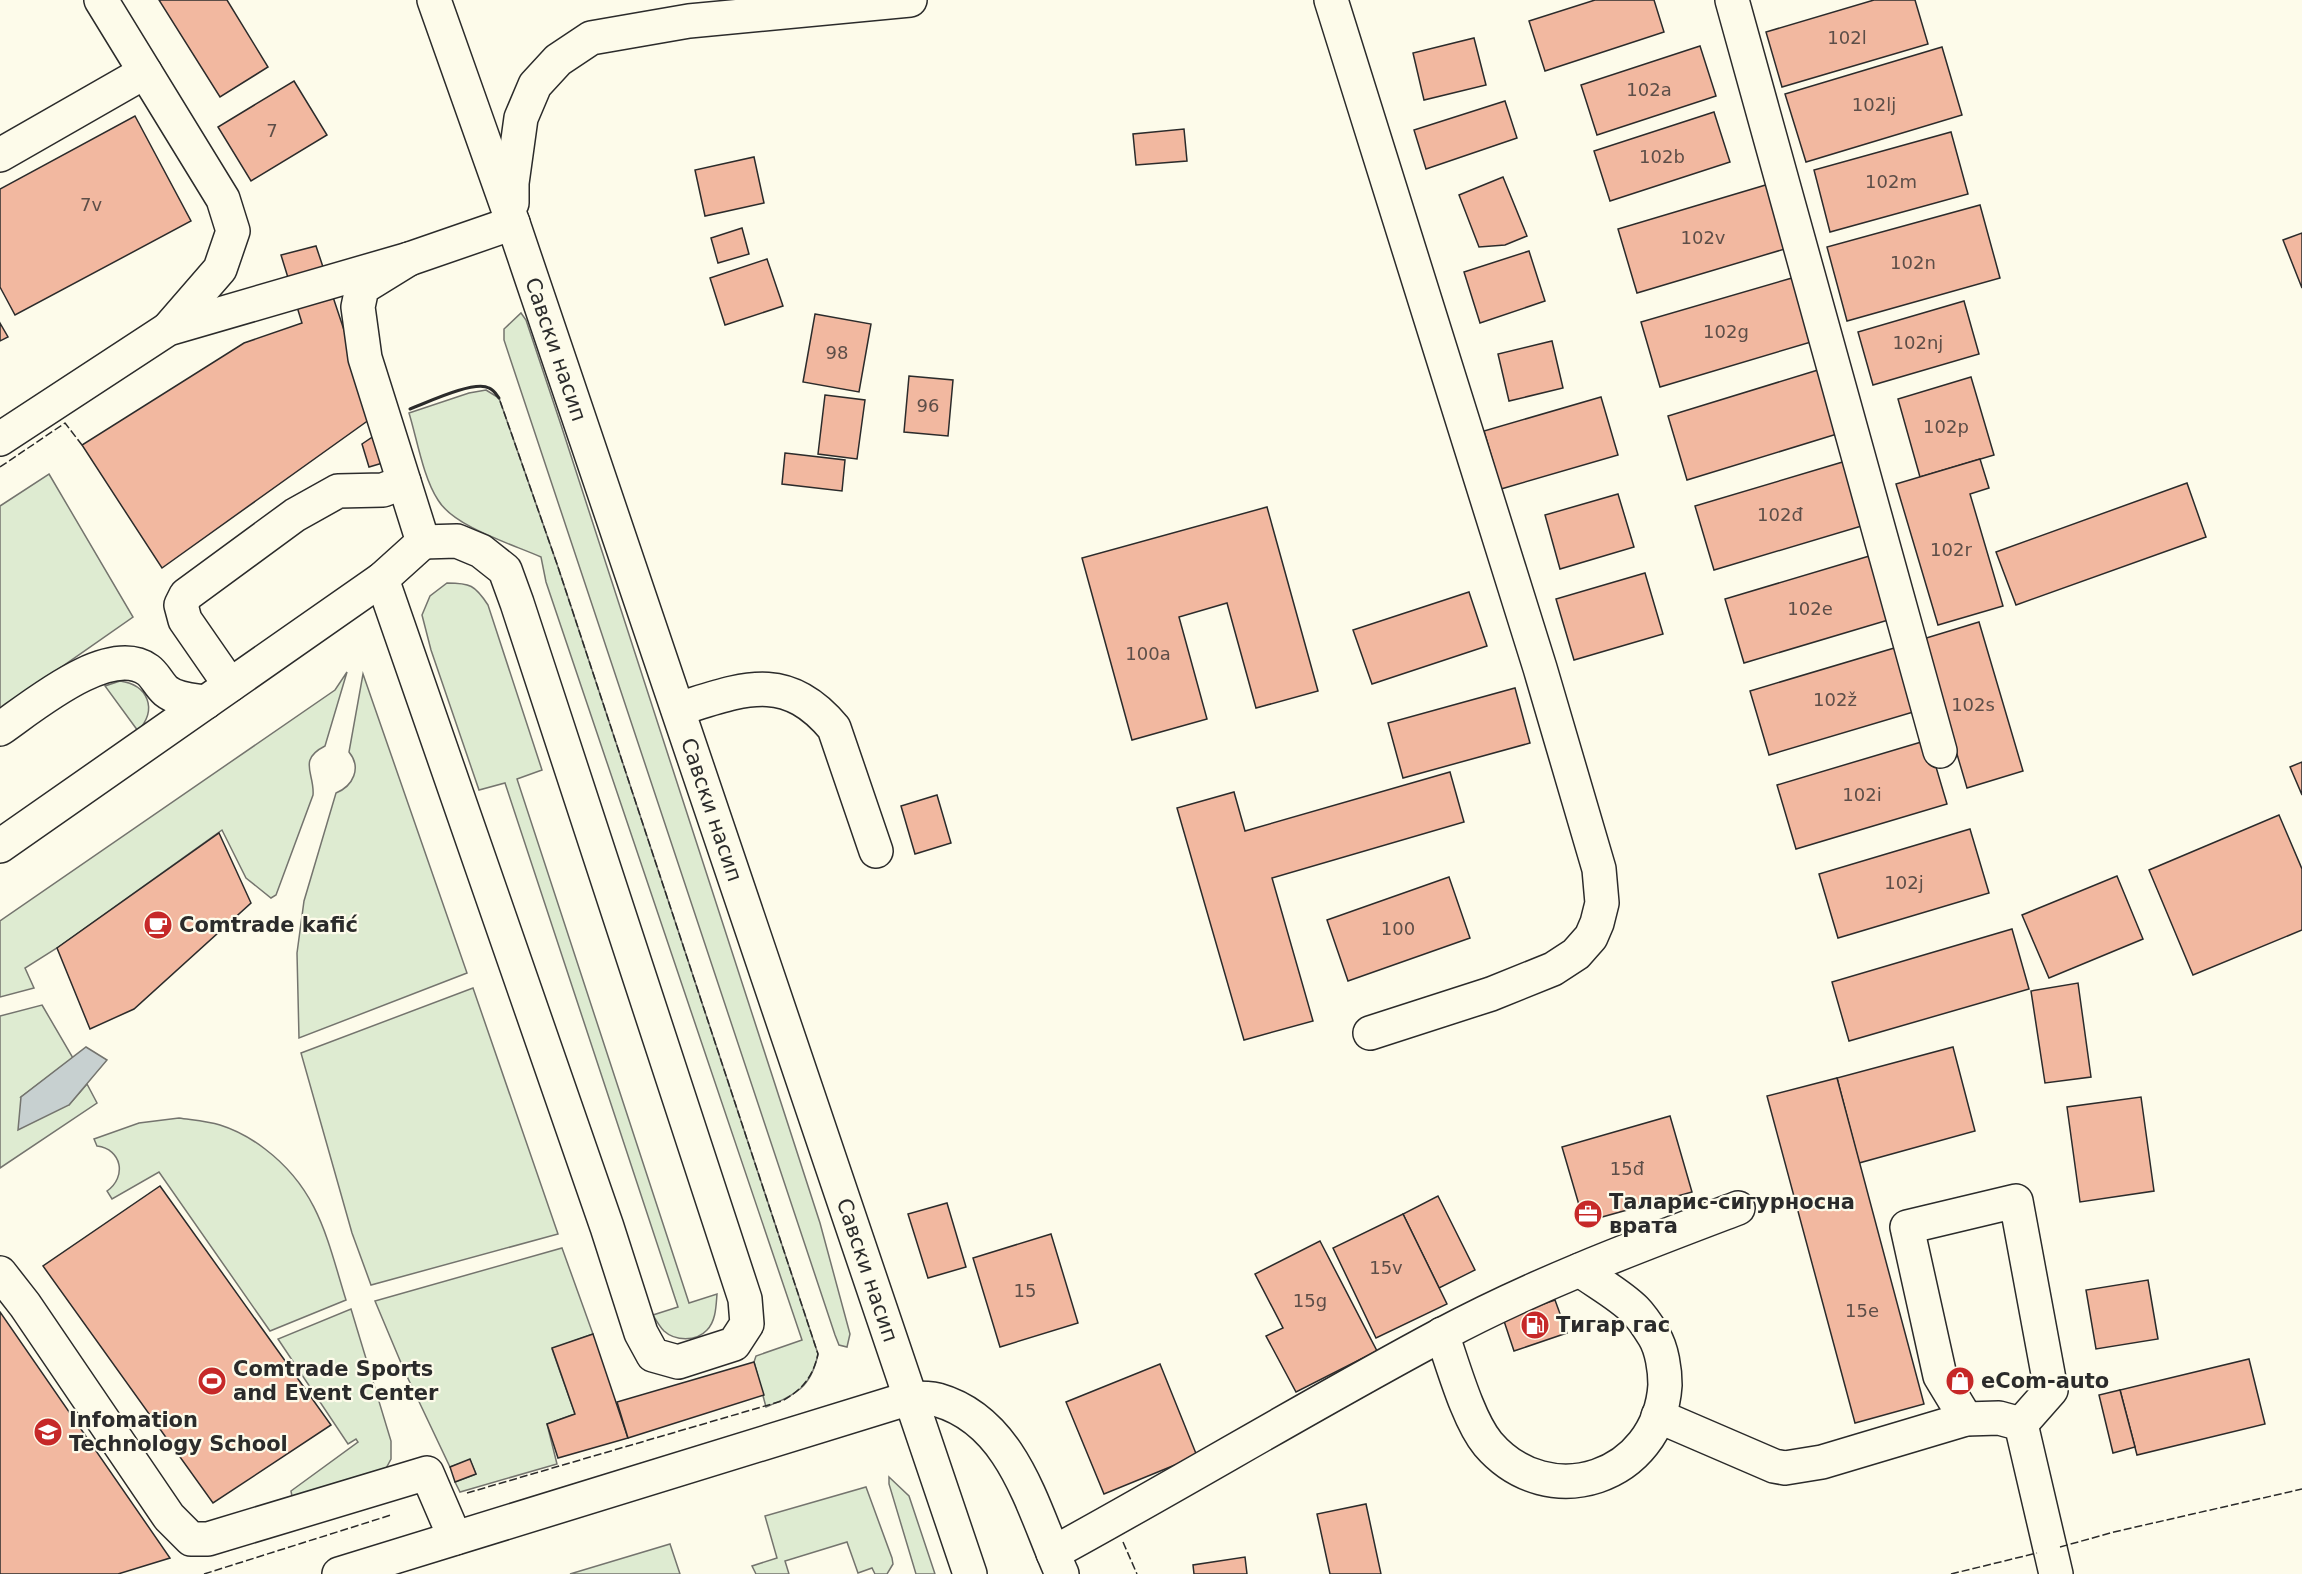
<svg xmlns="http://www.w3.org/2000/svg" width="2302" height="1574" viewBox="0 0 2302 1574" font-family="'DejaVu Sans',sans-serif">
<style>
.green{fill:#deebd1;stroke:#74746e;stroke-width:1.5}
.water{fill:#c7d0d0;stroke:#74746e;stroke-width:1.5}
.building{fill:#f2b8a0;stroke:#2b2b2b;stroke-width:1.5}
.lines{fill:none;stroke-linecap:round;stroke-linejoin:round}
.minor-casing{stroke:#2b2b2b;stroke-width:36}
.minor{stroke:#fdfbea;stroke-width:33}
.fence{stroke:#2b2b2b;stroke-width:1.5;stroke-dasharray:8 3;stroke-linecap:butt}
.wall{stroke:#2b2b2b;stroke-width:3}
.labels{text-anchor:middle;stroke-width:4.5;stroke-linejoin:round;paint-order:stroke}
.number-label{font-size:18px;fill:#5d4e48}
.street-label{font-size:21px;fill:#2b2b2b;stroke:#fdfbea}
.poi-label{font-size:21px;font-weight:bold;fill:#2b2b2b;stroke:#fdfbea;text-anchor:start}
</style>
<rect width="100%" height="100%" fill="#fdfbea"/>
<g class="green">
<polygon points="521,313 526,320 561,425 820,1223 850,1334 847,1347 839,1345 835,1335 504,340 504,329"/>
<path d="M486,390L499,398L557,564L818,1354C811,1388 795,1395 766,1407L754,1362L756,1356L802,1340L546,582L541,557C512,544 454,527 438,500C423,477 417,439 409,413L469,393Z"/>
<polygon points="49,474 133,617 0,710 0,506"/>
<path d="M447,583C470,583 475,585 488,605L542,770L517,779L689,1303L717,1294C716,1306 716,1321 707,1330C696,1342 675,1341 664,1331C660,1327 656,1320 653,1315L678,1307L505,783L479,790L431,650L422,615L430,596Z"/>
<path d="M347,672L325,746C297,760 315,774 313,795L276,895L271,898L246,878L222,830L57,948L25,968L34,988L0,997V921L335,690Z"/>
<path d="M363,674L467,973L299,1038L297,953L304,901L336,793C353,786 362,768 349,752Z"/>
<path d="M120,681C148,685 158,709 138,731L105,686Z"/>
<polygon points="473,988 558,1234 371,1285 352,1233 301,1053"/>
<polygon points="42,1005 73,1058 21,1097 69,1105 87,1084 97,1103 0,1168 0,1016"/>
<path d="M179,1118C192,1120 207,1121 220,1125C236,1130 252,1139 265,1149C319,1190 327,1239 346,1300L270,1331L159,1172L112,1199L107,1191C127,1177 122,1149 97,1146L94,1139L139,1123Z"/>
<polygon points="562,1248 593,1334 552,1349 575,1414 547,1424 557,1464 460,1492 455,1482 476,1474 470,1460 450,1467 404,1370 375,1301"/>
<polygon points="351,1309 391,1441 391,1459 384,1472 293,1502 291,1491 358,1442 356,1439 348,1444 278,1339"/>
<polygon points="889,1477 909,1496 935,1574 916,1574 889,1484"/>
<polygon points="866,1487 892,1558 893,1564 887,1574 875,1574 872,1568 858,1573 847,1542 785,1561 789,1574 756,1574 752,1566 777,1558 765,1516"/>
<polygon points="670,1544 680,1574 570,1574"/>
</g>
<polygon class="water" points="86,1047 107,1060 69,1105 18,1130 21,1097"/>
<g class="building">
<polygon points="159,0 227,0 268,67 220,97"/>
<polygon points="1595,0 1654,0 1664,32 1545,71 1529,21"/>
<polygon points="1874,0 1915,0 1928,44 1782,87 1766,32"/>
<polygon points="1474,38 1486,85 1424,100 1413,53"/>
<polygon points="1700,46 1716,96 1597,135 1581,85"/>
<polygon points="1942,47 1962,115 1806,162 1785,94"/>
<polygon points="294,81 327,135 251,181 218,127"/>
<polygon points="1505,101 1517,138 1426,169 1414,130"/>
<polygon points="1714,112 1730,162 1610,201 1594,151"/>
<polygon points="135,116 191,221 15,315 0,287 0,189"/>
<polygon points="1184,129 1187,161 1136,165 1133,134"/>
<polygon points="1951,132 1968,194 1830,232 1814,170"/>
<polygon points="754,157 764,203 705,216 695,170"/>
<polygon points="1503,177 1527,236 1505,245 1479,247 1459,195"/>
<polygon points="1769,184 1788,248 1637,293 1618,229"/>
<polygon points="1980,205 2000,278 1847,321 1827,247"/>
<polygon points="742,228 749,254 718,263 711,238"/>
<polygon points="2302,233 2302,288 2283,240"/>
<polygon points="316,246 373,417 162,568 82,445 244,343 302,323 281,255"/>
<polygon points="1529,251 1545,301 1480,323 1464,272"/>
<polygon points="767,259 783,306 725,325 710,278"/>
<polygon points="1792,278 1811,342 1660,387 1641,322"/>
<polygon points="1964,301 1979,354 1873,385 1858,332"/>
<polygon points="815,314 871,324 859,392 803,382"/>
<polygon points="0,323 8,337 0,341"/>
<polygon points="1552,341 1563,388 1509,401 1498,354"/>
<polygon points="1818,370 1837,434 1687,480 1668,416"/>
<polygon points="909,376 953,380 948,436 904,432"/>
<polygon points="1971,377 1994,455 1920,477 1898,399"/>
<polygon points="825,395 865,400 857,459 818,454"/>
<polygon points="1601,397 1618,455 1501,489 1484,431"/>
<polygon points="377,434 386,462 369,467 362,444"/>
<polygon points="785,453 845,460 842,491 782,484"/>
<polygon points="1980,459 1989,488 1970,494 2003,606 1938,625 1896,484"/>
<polygon points="1846,461 1865,525 1714,570 1695,506"/>
<polygon points="2187,483 2206,537 2016,605 1996,552"/>
<polygon points="1618,494 1634,547 1560,569 1545,515"/>
<polygon points="1267,507 1318,691 1256,708 1227,603 1179,617 1207,719 1132,740 1082,558"/>
<polygon points="1876,554 1895,618 1744,663 1725,599"/>
<polygon points="1645,573 1663,634 1574,660 1556,599"/>
<polygon points="1469,592 1487,646 1372,684 1353,630"/>
<polygon points="1979,622 2023,771 1967,788 1923,639"/>
<polygon points="1901,646 1920,710 1769,755 1750,691"/>
<polygon points="1515,688 1530,743 1403,778 1388,723"/>
<polygon points="1928,740 1947,804 1796,849 1777,785"/>
<polygon points="2302,762 2302,795 2290,767"/>
<polygon points="1450,772 1464,822 1272,878 1313,1021 1244,1040 1177,808 1234,792 1245,831"/>
<polygon points="937,795 951,843 915,854 901,806"/>
<polygon points="2279,815 2302,869 2302,930 2193,975 2149,870"/>
<polygon points="1970,829 1989,893 1838,938 1819,874"/>
<polygon points="219,833 251,903 134,1009 90,1029 57,948"/>
<polygon points="2117,876 2143,939 2049,978 2022,915"/>
<polygon points="1449,877 1470,938 1348,981 1327,920"/>
<polygon points="2012,929 2029,989 1849,1041 1832,982"/>
<polygon points="2078,983 2091,1077 2045,1083 2031,991"/>
<polygon points="1953,1047 1975,1131 1859,1163 1837,1078"/>
<polygon points="1837,1078 1924,1404 1855,1423 1767,1096"/>
<polygon points="2141,1097 2154,1191 2080,1202 2067,1107"/>
<polygon points="1670,1116 1692,1192 1584,1222 1562,1147"/>
<polygon points="160,1186 331,1425 213,1503 43,1266"/>
<polygon points="1438,1196 1475,1270 1439,1288 1403,1214"/>
<polygon points="947,1203 966,1267 928,1278 908,1214"/>
<polygon points="1403,1214 1447,1304 1376,1338 1333,1248"/>
<polygon points="1051,1234 1078,1323 1000,1347 973,1258"/>
<polygon points="1320,1241 1377,1351 1296,1392 1266,1336 1283,1328 1255,1274"/>
<polygon points="2148,1280 2158,1339 2096,1349 2086,1290"/>
<polygon points="1555,1300 1567,1333 1514,1351 1503,1318"/>
<polygon points="0,1312 170,1558 118,1574 0,1574"/>
<polygon points="593,1334 628,1438 558,1458 547,1424 575,1414 552,1348"/>
<polygon points="2249,1359 2265,1424 2137,1455 2120,1390"/>
<polygon points="754,1362 764,1395 628,1438 617,1402"/>
<polygon points="1160,1364 1197,1456 1104,1494 1066,1402"/>
<polygon points="2120,1390 2135,1447 2113,1453 2099,1395"/>
<polygon points="470,1459 476,1474 455,1482 450,1467"/>
<polygon points="1366,1504 1381,1574 1330,1574 1317,1514"/>
<polygon points="1245,1557 1247,1574 1194,1574 1193,1565"/>
</g>
<g class="lines">
<g class="minor-casing">
<g id="minor">
<polyline points="101,0 223,199 233,231 220,269 168,329"/>
<path id="s1" d="M434,0L513,223L970,1574"/>
<polyline points="1331,0 1540,668 1599,869 1602,903 1597,923 1591,937 1576,954 1553,969 1491,994 1370,1033"/>
<polyline points="1732,0 1940,751"/>
<polyline points="0,155 145,72"/>
<polyline points="512,203 512,183 521,118 535,85 558,60 591,38 689,21 910,0"/>
<polyline points="0,439 168,329 409,259 513,223"/>
<polyline points="382,579 607,1227 641,1333 653,1355 678,1362 734,1344 747,1324 745,1299 517,603 505,570 481,551 457,541 423,542"/>
<polyline points="230,685 185,620 181,605 186,595 295,515 338,491 383,490 404,482"/>
<path d="M678,709C741,690 785,669 834,728L876,851"/>
<path d="M0,729C32,707 109,642 148,670C155,675 159,685 166,691C177,700 192,700 206,702"/>
<polyline points="0,846 382,579 423,542 365,358 358,307 362,288 409,259"/>
<polyline points="0,1273 25,1305 169,1517 191,1539 208,1539 427,1473 455,1538"/>
<path d="M1442,1334C1453,1365 1468,1420 1488,1444C1549,1515 1659,1478 1665,1385C1665,1370 1662,1349 1654,1336C1649,1328 1642,1317 1635,1310C1620,1295 1598,1283 1580,1270"/>
<polyline points="1658,1416 1774,1466 1785,1468 1822,1462 1966,1419 1999,1418 2021,1424 2056,1574"/>
<polyline points="1966,1419 1940,1376 1907,1227 2016,1201 2051,1390 2021,1424"/>
<path d="M1053,1553C1183,1482 1310,1405 1441,1335C1536,1284 1638,1246 1738,1208"/>
<path d="M339,1574L910,1398C919,1398 929,1398 938,1400C1014,1422 1033,1510 1062,1574"/>
</g>
</g>
<use href="#minor" class="minor"/>
<g class="fence">
<polyline points="0,467 65,423 82,445"/>
<path d="M467,1493L782,1401C802,1390 813,1377 818,1354L557,564L499,398"/>
<polyline points="1123,1542 1137,1574"/>
<polyline points="2060,1547 2114,1532 2302,1489"/>
<polyline points="204,1574 391,1515"/>
<polyline points="1951,1574 2037,1553"/>
</g>
<path class="wall" d="M410,409C426,403 474,380 489,388C494,390 496,394 499,398"/>
</g>
<defs>
<g id="cafe-disc" transform="scale(1.5)"><circle r="9.5" fill="#c62828" stroke="#fdfbea"/><path d="M-5.5-4.5H6V0H3Q3 3.5 0 3.5H-2.5Q-5.5 3.5-5.5 0ZM3-3.2v2h1.7v-2ZM-6 4.5H4V6H-6Z" fill="#fff"/></g>
<g id="office-disc" transform="scale(1.5)"><circle r="9.5" fill="#c62828" stroke="#fdfbea"/><path d="M-6-3h4V-5.5h4V-3h4V5H-6ZM-1-4.5V-3h2v-1.5ZM-6 0V1H6V0Z" fill="#fff"/></g>
<g id="fuel-disc" transform="scale(1.5)"><circle r="9.5" fill="#c62828" stroke="#fdfbea"/><path d="M-5.5-6h7V0h2V4h1.3V-2.5L3-4.5l.8-.8L6-3V5H2.5V1h-1V6h-7ZM-4.2-4.7v3.2H.2V-4.7Z" fill="#fff"/></g>
<g id="stadium-disc" transform="scale(1.5)"><circle r="9.5" fill="#c62828" stroke="#fdfbea"/><path d="M0-5a6.5 5 0 1 0 0 10a6.5 5 0 1 0 0-10ZM-3.5-1.8h7v3.6h-7Z" fill="#fff"/></g>
<g id="shop-disc" transform="scale(1.5)"><circle r="9.5" fill="#c62828" stroke="#fdfbea"/><path d="M-5-2.5h2.3a2.7 3.5 0 0 1 5.4 0H5L5.5 6h-11ZM-1.5-2.5h3a1.5 2.3 0 0 0-3 0Z" fill="#fff"/></g>
<g id="school-disc" transform="scale(1.5)"><circle r="9.5" fill="#c62828" stroke="#fdfbea"/><path d="M0-5L7-2L0 1L-7-2ZM-4 1L0 2.5L4 1V4Q0 6-4 4Z" fill="#fff"/></g>
</defs>
<g fill-rule="evenodd">
<use href="#cafe-disc" x="158" y="925"/>
<use href="#office-disc" x="1588" y="1214"/>
<use href="#fuel-disc" x="1535" y="1325"/>
<use href="#stadium-disc" x="212" y="1381"/>
<use href="#shop-disc" x="1960" y="1381"/>
<use href="#school-disc" x="48" y="1432"/>
</g>
<g class="labels">
<g class="number-label">
<text x="1847" y="44">102l</text>
<text x="1649" y="96">102a</text>
<text x="1874" y="111">102lj</text>
<text x="272" y="137">7</text>
<text x="1662" y="163">102b</text>
<text x="1891" y="188">102m</text>
<text x="91" y="211">7v</text>
<text x="1703" y="244">102v</text>
<text x="1913" y="269">102n</text>
<text x="1726" y="338">102g</text>
<text x="1918" y="349">102nj</text>
<text x="837" y="359">98</text>
<text x="928" y="412">96</text>
<text x="1946" y="433">102p</text>
<text x="1780" y="521">102đ</text>
<text x="1951" y="556">102r</text>
<text x="1810" y="615">102e</text>
<text x="1148" y="660">100a</text>
<text x="1835" y="706">102ž</text>
<text x="1973" y="711">102s</text>
<text x="1862" y="801">102i</text>
<text x="1904" y="889">102j</text>
<text x="1398" y="935">100</text>
<text x="1627" y="1175">15đ</text>
<text x="1386" y="1274">15v</text>
<text x="1025" y="1297">15</text>
<text x="1310" y="1307">15g</text>
<text x="1862" y="1317">15e</text>
</g>
<g class="street-label">
<text dy="7" stroke="none"><textPath href="#s1" startOffset="370">Савски насип</textPath></text>
<text dy="7" stroke="none"><textPath href="#s1" startOffset="856">Савски насип</textPath></text>
<text dy="7" stroke="none"><textPath href="#s1" startOffset="1342">Савски насип</textPath></text>
</g>
<g class="poi-label">
<text x="179" y="932">Comtrade kafić</text>
<text x="1609" y="1209">Таларис-сигурносна<tspan x="1609" dy="24">врата</tspan></text>
<text x="1556" y="1332">Тигар гас</text>
<text x="233" y="1376">Comtrade Sports<tspan x="233" dy="24">and Event Center</tspan></text>
<text x="1981" y="1388">eCom-auto</text>
<text x="69" y="1427">Infomation<tspan x="69" dy="24">Technology School</tspan></text>
</g>
</g>
</svg>
